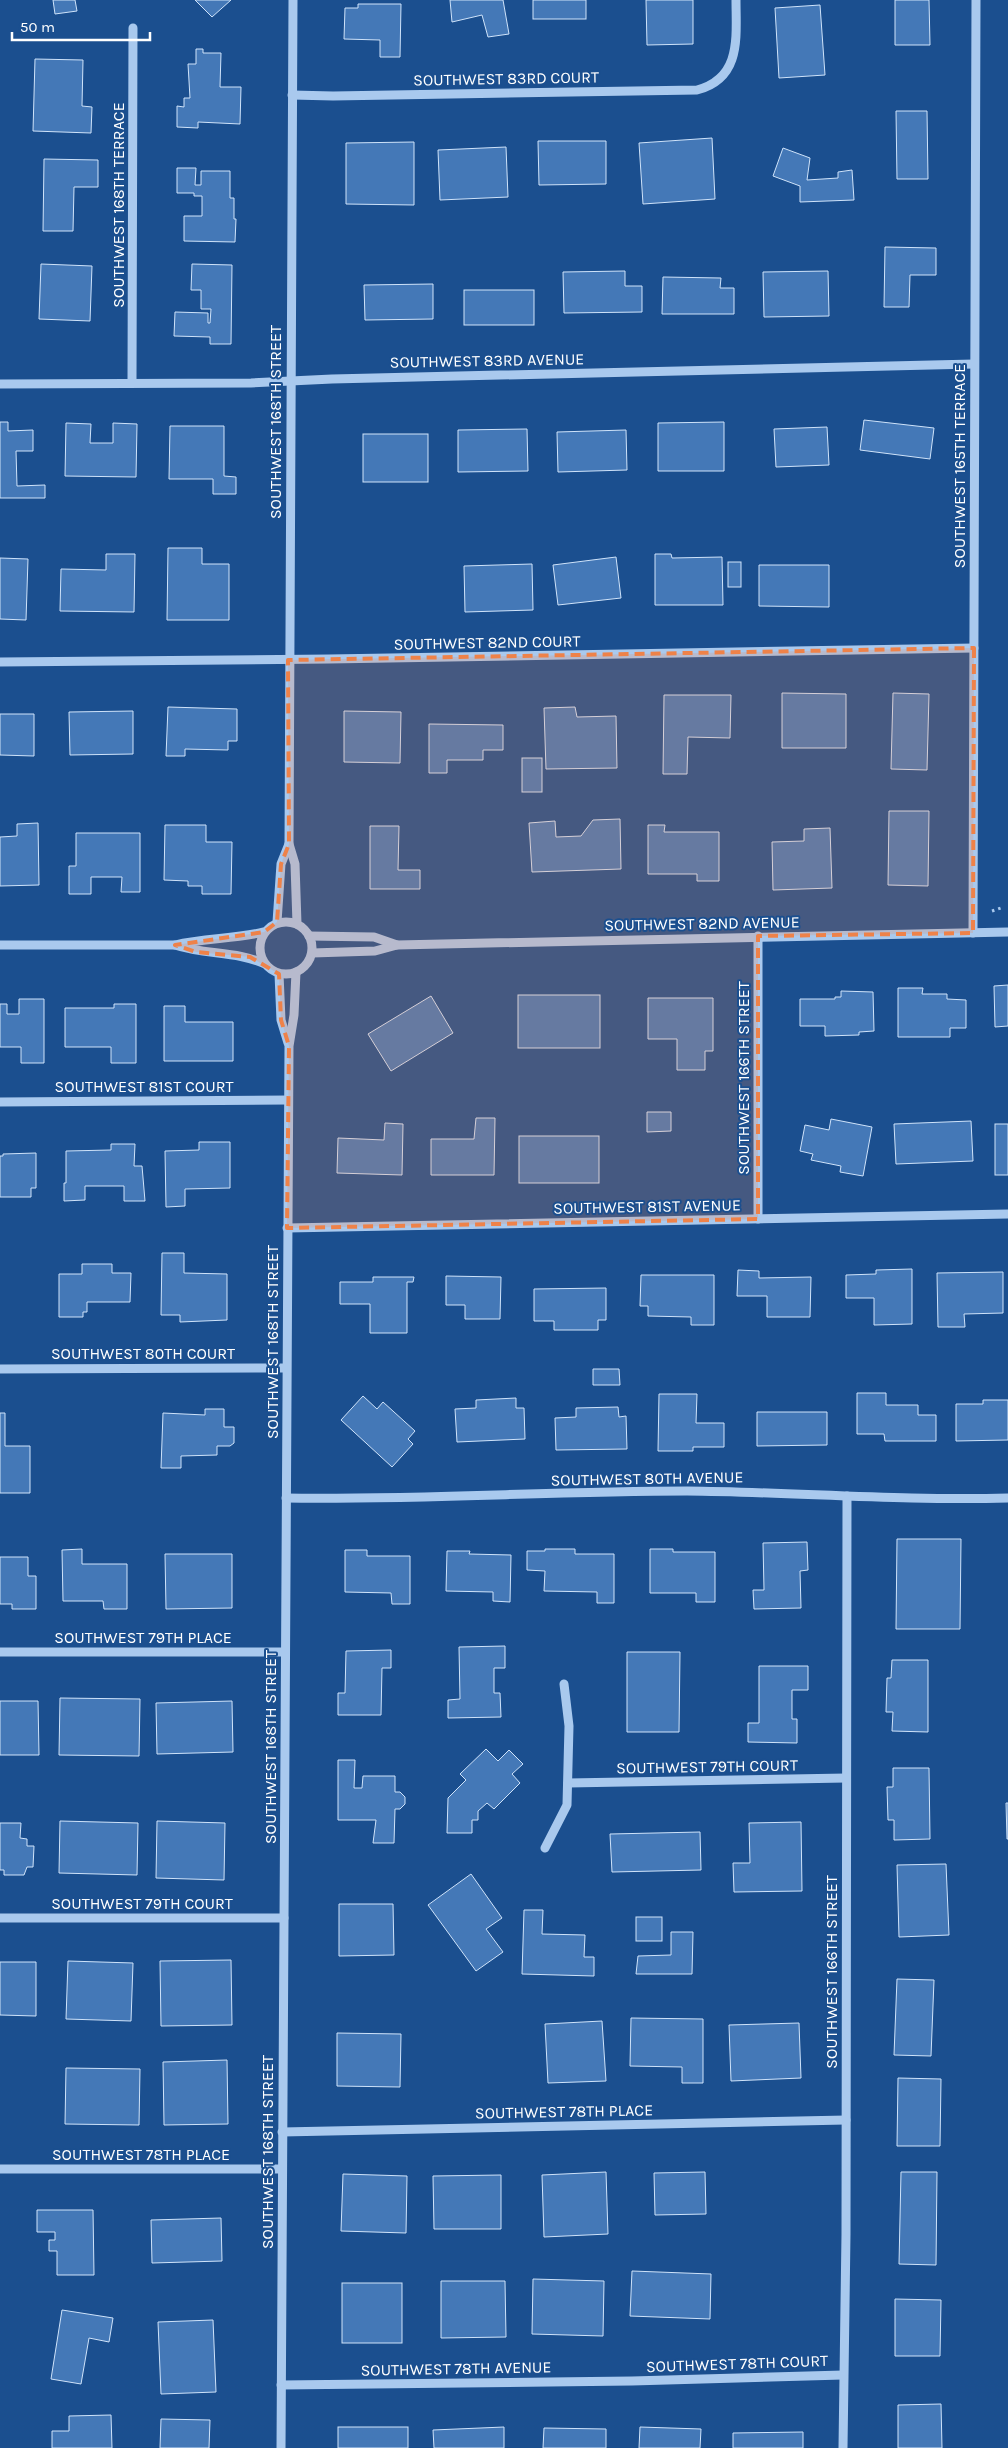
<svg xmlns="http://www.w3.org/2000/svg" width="1008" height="2448" viewBox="0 0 1008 2448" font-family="Karla,sans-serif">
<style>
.building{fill:#4478b7;stroke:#cfe3fa}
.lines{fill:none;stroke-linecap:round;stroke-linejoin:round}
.path{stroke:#a9c9ee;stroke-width:3;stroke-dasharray:2.5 4;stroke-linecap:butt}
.minor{stroke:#a9c9ee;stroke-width:9}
.marked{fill:#ee8249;fill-opacity:0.2;stroke:#ee8249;stroke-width:4;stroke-dasharray:10 6;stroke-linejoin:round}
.labels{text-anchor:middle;stroke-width:4;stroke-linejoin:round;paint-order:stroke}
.street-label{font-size:16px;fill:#fff;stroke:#1b4f8f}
</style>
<rect width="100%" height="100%" fill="#1b4f8f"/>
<g class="building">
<polygon points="53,0 75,0 77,11 55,14"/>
<polygon points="195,0 231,0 212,17"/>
<polygon points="450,0 503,0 509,34 488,37 482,15 452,22"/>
<rect x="533" y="0" width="53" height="19"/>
<polygon points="646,0 693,0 693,44 647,45"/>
<polygon points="895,0 929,0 930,45 895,45"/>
<polygon points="358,4 401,4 400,57 380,57 380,40 344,39 345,8 358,8"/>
<polygon points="820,5 825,75 779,78 775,8"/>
<polygon points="196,49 203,49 203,53 221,53 220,87 241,87 240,124 198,122 198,128 177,127 177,106 184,107 184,98 190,98 188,64 196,64"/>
<polygon points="35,59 83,60 82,106 92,107 91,133 33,131"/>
<polygon points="896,111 927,111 928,179 897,179"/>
<polygon points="712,138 715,199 643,204 639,143"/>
<polygon points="538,141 606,141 606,184 539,185"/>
<polygon points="414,142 414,205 346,204 346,143"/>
<polygon points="506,147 508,197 440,200 438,150"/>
<polygon points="783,148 810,158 807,180 838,178 838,172 852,170 854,200 800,202 800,186 773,176"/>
<polygon points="44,159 98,160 98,187 74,187 73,231 43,231"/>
<polygon points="177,168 196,168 195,185 201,185 201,171 230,171 230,198 234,198 234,219 236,219 235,242 184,241 184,216 202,216 202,196 194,196 194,193 177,193"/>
<polygon points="885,247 936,248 936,275 910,275 909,307 884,307"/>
<polygon points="41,264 92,266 90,321 39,319"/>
<polygon points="192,264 232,265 231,344 210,344 210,337 174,336 175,312 208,313 208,323 210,323 211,309 201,309 201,290 191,290"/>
<polygon points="625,271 625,286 642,286 642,312 564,313 563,272"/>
<polygon points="828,271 829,316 764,317 763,272"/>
<polygon points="663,277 721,278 720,288 734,288 734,314 662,314"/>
<polygon points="433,284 433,319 365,320 364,285"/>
<rect x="464" y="290" width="70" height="35"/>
<polygon points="864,420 934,428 930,459 860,450"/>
<polygon points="0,422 8,422 8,431 33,430 33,451 16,451 17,486 45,485 45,498 0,498"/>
<polygon points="724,422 724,471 658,471 658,423"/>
<polygon points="66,423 91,424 90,443 113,443 113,423 137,424 136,477 65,476"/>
<polygon points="170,426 224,426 224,476 236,477 236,494 213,494 213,479 169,479"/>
<polygon points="827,427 829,465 776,467 774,429"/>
<polygon points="527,429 528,471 458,472 458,430"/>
<polygon points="626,430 627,470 558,472 557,432"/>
<rect x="363" y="434" width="65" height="48"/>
<polygon points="168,548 202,548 202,564 229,564 229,620 167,620"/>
<polygon points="106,554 135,554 134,612 60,611 61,569 106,570"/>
<polygon points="655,554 671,554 672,558 722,557 723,605 655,605"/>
<polygon points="616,557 621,598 558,605 553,565"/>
<polygon points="0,558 28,559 26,620 0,619"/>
<rect x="728" y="562" width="13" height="25"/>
<polygon points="532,564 533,610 465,612 464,566"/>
<polygon points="759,565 829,565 829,607 759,606"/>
<polygon points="782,693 846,694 846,748 782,748"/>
<polygon points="893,693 929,694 927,770 891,769"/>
<polygon points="664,695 731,695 730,738 688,737 687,774 663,774"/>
<polygon points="168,707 237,709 237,741 228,741 228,750 185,749 185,756 166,756"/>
<polygon points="575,707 577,717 616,716 617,768 546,769 544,708"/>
<polygon points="133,711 133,754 70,755 69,712"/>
<polygon points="344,711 401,712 400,763 344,762"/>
<polygon points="0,714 34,714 34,756 0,755"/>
<polygon points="429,724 503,725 503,750 483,750 483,760 447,760 447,773 429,773"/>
<rect x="522" y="758" width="20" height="34"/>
<polygon points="889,811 929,811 928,886 888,885"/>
<polygon points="620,819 621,869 532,872 529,823 555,821 556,837 581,836 593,820"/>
<polygon points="38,823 39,885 0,886 0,837 17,836 17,824"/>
<polygon points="165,825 206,825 206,842 232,842 231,894 202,894 202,886 188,886 188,881 164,880"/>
<polygon points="648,825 665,825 664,832 719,832 719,881 697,881 697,874 648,874"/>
<polygon points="370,826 399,826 398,870 420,870 420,889 370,889"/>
<polygon points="830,828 832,888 773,890 772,842 804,841 804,829"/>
<polygon points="76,833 140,833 140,892 121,892 122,877 91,877 91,894 69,894 69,866 76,866"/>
<polygon points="1008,985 1008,1026 995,1027 994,986"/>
<polygon points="898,988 923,988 922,994 947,994 947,999 966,1000 966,1028 950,1028 950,1037 898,1037"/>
<polygon points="841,991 873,992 874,1031 859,1032 859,1035 825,1036 825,1026 800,1026 800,999 835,999 835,997 841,997"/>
<rect x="518" y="995" width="82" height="53"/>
<polygon points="431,996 453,1033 391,1071 368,1034"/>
<polygon points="648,998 713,998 713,1051 705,1051 705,1070 677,1070 677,1039 648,1039"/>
<polygon points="19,999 44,999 44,1063 21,1063 21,1047 0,1047 0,1004 7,1004 7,1014 19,1014"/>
<polygon points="114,1004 136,1004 136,1063 111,1063 111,1047 65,1047 65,1008 114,1008"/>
<polygon points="164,1006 185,1006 185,1022 233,1022 233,1061 164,1061"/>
<polygon points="647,1112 671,1112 671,1131 647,1132"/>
<polygon points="476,1118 495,1118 494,1175 431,1175 431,1139 474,1139"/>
<polygon points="831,1119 872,1127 863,1176 840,1172 841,1166 811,1160 813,1154 800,1151 805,1125 829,1130"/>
<polygon points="971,1121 973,1161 896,1164 894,1124"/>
<polygon points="385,1123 403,1124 402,1175 337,1173 338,1138 384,1140"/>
<rect x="995" y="1124" width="13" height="51"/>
<rect x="519" y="1136" width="80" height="47"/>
<polygon points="199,1142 230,1142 230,1188 185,1189 185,1206 166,1207 165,1151 199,1150"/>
<polygon points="111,1144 135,1144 134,1166 142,1166 145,1201 124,1201 124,1186 85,1186 85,1200 64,1201 64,1183 66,1183 66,1151 111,1150"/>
<polygon points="36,1153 36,1188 31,1188 31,1197 0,1197 0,1156 3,1156 3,1154"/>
<polygon points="162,1253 184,1253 184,1273 227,1274 227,1320 180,1322 180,1315 161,1315"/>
<polygon points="82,1264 112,1264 112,1273 131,1273 130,1302 87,1302 87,1312 83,1312 83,1317 59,1317 59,1274 82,1274"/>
<polygon points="912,1269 912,1324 874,1325 874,1298 846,1298 846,1275 876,1274 876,1270"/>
<polygon points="738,1270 759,1271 759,1278 811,1277 810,1317 767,1317 767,1296 737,1296"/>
<polygon points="1003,1272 1003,1313 964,1314 965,1327 938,1327 937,1273"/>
<polygon points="641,1275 714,1275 714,1325 691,1325 691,1317 648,1316 648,1306 640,1306"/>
<polygon points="446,1276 501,1277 500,1319 465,1319 465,1305 446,1305"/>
<polygon points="373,1277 414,1277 413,1282 407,1282 407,1333 370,1333 370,1304 340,1304 340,1282 373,1282"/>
<polygon points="606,1288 606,1320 598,1320 598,1330 554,1330 554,1321 534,1321 534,1289"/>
<polygon points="593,1369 619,1369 620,1385 593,1385"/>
<polygon points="857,1393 886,1393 886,1405 918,1405 918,1415 936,1415 936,1441 885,1441 884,1434 857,1434"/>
<polygon points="659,1394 697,1394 696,1423 724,1423 724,1447 693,1447 693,1451 658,1451"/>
<polygon points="363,1396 377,1409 383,1402 415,1431 408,1439 413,1444 392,1467 341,1420"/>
<polygon points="516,1398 516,1408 524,1408 525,1439 457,1442 455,1409 476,1408 476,1400"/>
<polygon points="983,1400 1008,1400 1008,1440 956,1441 956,1404 983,1404"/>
<polygon points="618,1407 619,1417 626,1416 627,1449 556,1450 555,1418 576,1417 576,1408"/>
<polygon points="205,1409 224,1409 224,1427 234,1427 234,1443 230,1446 217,1446 217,1455 181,1456 181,1468 161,1468 163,1413 205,1415"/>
<polygon points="757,1412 827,1412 827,1445 757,1446"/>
<polygon points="0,1413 5,1413 5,1446 30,1446 30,1493 0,1493"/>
<polygon points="897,1539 961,1539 960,1629 896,1629"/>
<polygon points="807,1542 808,1570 800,1571 801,1608 754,1609 753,1590 764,1590 763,1543"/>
<polygon points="82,1549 82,1564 127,1564 127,1609 104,1609 103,1601 63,1601 62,1550"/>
<polygon points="545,1549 575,1549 575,1554 614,1554 614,1603 597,1603 597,1592 544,1591 545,1571 527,1570 527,1551 545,1551"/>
<polygon points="650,1549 673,1549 673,1552 715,1552 715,1602 696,1602 696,1593 650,1593"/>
<polygon points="345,1550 367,1550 367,1556 410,1556 410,1604 392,1604 391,1593 345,1592"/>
<polygon points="447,1551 470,1551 469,1554 511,1555 510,1602 493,1601 493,1592 446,1591"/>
<polygon points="165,1554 232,1554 232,1608 166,1609"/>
<polygon points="0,1557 28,1557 28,1576 36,1576 36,1609 12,1609 12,1604 0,1604"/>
<polygon points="505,1646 505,1668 494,1668 494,1693 500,1693 501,1717 448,1718 448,1700 460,1699 459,1647"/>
<polygon points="391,1650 391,1668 382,1668 381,1715 338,1715 338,1693 345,1693 346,1651"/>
<polygon points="627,1652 680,1652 679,1732 627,1732"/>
<polygon points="892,1660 928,1660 928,1732 892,1731 893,1712 886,1712 887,1678 891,1678"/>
<polygon points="759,1666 808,1666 808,1690 792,1690 792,1719 797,1719 797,1743 748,1742 748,1723 759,1723"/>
<polygon points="60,1698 140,1699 139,1756 59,1755"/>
<polygon points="0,1701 38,1701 39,1755 0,1755"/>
<polygon points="232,1701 233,1752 157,1754 156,1703"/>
<polygon points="486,1749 498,1761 509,1750 523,1764 512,1774 520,1783 494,1809 487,1803 478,1811 478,1820 472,1820 472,1833 447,1833 448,1798 466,1780 460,1774"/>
<polygon points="338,1760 355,1760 354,1788 362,1788 363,1776 395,1776 395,1792 400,1792 405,1797 405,1804 400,1809 395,1809 394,1843 373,1843 376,1820 338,1820"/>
<polygon points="893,1768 929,1768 930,1839 894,1840 894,1820 888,1820 887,1787 893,1787"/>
<polygon points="1006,1803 1008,1803 1008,1839 1007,1839"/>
<polygon points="60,1821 138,1823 137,1875 59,1873"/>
<polygon points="157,1821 225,1823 224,1880 156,1878"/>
<polygon points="801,1822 802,1891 734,1892 733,1863 750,1863 749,1823"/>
<polygon points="0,1823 21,1823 20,1838 27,1839 27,1846 34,1846 33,1867 27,1867 24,1875 4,1875 4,1870 0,1870"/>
<polygon points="700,1832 701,1870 612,1872 610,1834"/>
<polygon points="946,1864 949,1935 899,1937 897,1865"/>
<polygon points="471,1874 502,1918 486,1929 503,1952 476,1971 428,1905"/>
<polygon points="339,1904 393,1904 394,1955 339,1956"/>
<polygon points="524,1910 543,1910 542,1934 585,1935 584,1957 594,1957 594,1976 522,1974"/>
<rect x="636" y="1917" width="26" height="24"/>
<polygon points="671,1932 693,1932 692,1974 636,1974 638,1956 671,1955"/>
<polygon points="231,1960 232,2025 161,2026 160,1961"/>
<polygon points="68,1961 133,1963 131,2021 66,2019"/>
<polygon points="0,1962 36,1962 36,2016 0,2015"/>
<polygon points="897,1979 934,1980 931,2056 894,2055"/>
<polygon points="631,2018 703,2019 703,2083 682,2083 682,2067 630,2066"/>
<polygon points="602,2021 606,2081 548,2083 545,2024"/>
<polygon points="799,2023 801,2078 731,2081 729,2025"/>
<polygon points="337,2033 401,2034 400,2087 337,2086"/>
<polygon points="227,2060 228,2124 164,2125 163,2062"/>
<polygon points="66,2068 140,2069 139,2125 65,2124"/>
<polygon points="898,2078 941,2079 940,2146 897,2146"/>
<polygon points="606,2172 608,2234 544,2237 542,2175"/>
<polygon points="705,2172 706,2214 655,2215 654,2173"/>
<polygon points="901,2172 937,2172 936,2265 899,2264"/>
<polygon points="343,2174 407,2176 406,2233 341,2231"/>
<polygon points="501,2175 501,2229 434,2229 433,2176"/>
<polygon points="37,2210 93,2210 94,2275 57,2275 57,2251 49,2251 49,2240 55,2240 55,2232 37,2232"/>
<polygon points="221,2218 222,2261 152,2263 151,2220"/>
<polygon points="632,2271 711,2274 710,2319 630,2316"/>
<polygon points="533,2279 604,2281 603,2336 532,2334"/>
<polygon points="441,2281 505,2281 506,2337 441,2338"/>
<rect x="342" y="2283" width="60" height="60"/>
<polygon points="895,2299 941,2300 940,2356 895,2356"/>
<polygon points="62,2310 113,2318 109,2342 89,2338 81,2384 51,2379"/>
<polygon points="213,2320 216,2392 161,2394 158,2322"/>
<polygon points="941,2404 942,2448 898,2448 898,2405"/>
<polygon points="111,2415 112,2448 52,2448 52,2431 69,2431 69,2416"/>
<polygon points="161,2419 210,2420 209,2448 160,2448"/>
<rect x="338" y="2427" width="70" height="21"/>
<polygon points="504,2427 504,2448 434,2448 433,2430"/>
<polygon points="640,2427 701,2429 700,2448 639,2448"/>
<polygon points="544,2428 606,2429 606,2448 543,2448"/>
<polygon points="803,2432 803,2448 733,2448 733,2433"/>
</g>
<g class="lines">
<polyline class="path" points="992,911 1004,907"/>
<g class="minor">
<polyline points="293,0 289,844 295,864 297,924"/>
<path d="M292,95L333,96L697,90C742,78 736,37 736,0"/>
<polyline points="132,383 133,28"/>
<polyline points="0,384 251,383 332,379 974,364"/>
<polyline points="0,662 329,659 974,648"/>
<circle cx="286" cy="948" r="26"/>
<polyline points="277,922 281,864 289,844"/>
<polyline points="973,933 976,0"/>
<polyline points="309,936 374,937 397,945"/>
<path d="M0,945H175C204,938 234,939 264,932"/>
<path d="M175,945C205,955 237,951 265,964"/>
<polyline points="312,953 375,951 397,945 1008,932"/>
<polyline points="279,974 281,1020 288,1043"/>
<polyline points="0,1102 288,1100"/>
<polyline points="758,1219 758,936"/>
<polyline points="287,1228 1008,1214"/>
<polyline points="0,1369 286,1368"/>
<path d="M286,1498C419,1500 553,1491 687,1491C794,1492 901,1501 1008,1498"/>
<polyline points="0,1652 285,1652"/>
<polyline points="568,1783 846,1778"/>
<polyline points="545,1848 567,1805 569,1726 564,1684"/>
<polyline points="0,1918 284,1918"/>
<polyline points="282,2132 846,2120"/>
<polyline points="0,2169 282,2169"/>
<polyline points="281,2385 632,2381 843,2375"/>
<polyline points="281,2448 289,1046 294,1015 296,972"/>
<polyline points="843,2448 846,2234 847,1496"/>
</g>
</g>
<path class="marked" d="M974,648L973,933L758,936V1219L287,1228L289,1046L281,1020L279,974L250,957L196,952L175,945L264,932L277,922L281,864L289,844L288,660Z"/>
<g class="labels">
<g class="street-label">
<text transform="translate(506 78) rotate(-1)" y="6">SOUTHWEST 83RD COURT</text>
<text transform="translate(118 205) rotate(-90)" y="6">SOUTHWEST 168TH TERRACE</text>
<text transform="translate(487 360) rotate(-1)" y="6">SOUTHWEST 83RD AVENUE</text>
<text transform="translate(275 422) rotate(-90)" y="6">SOUTHWEST 168TH STREET</text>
<text transform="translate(959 466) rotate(-90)" y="6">SOUTHWEST 165TH TERRACE</text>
<text transform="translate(487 642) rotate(-1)" y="6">SOUTHWEST 82ND COURT</text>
<text transform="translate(702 923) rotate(-1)" y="6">SOUTHWEST 82ND AVENUE</text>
<text transform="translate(743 1078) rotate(-90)" y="6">SOUTHWEST 166TH STREET</text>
<text x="144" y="1092">SOUTHWEST 81ST COURT</text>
<text transform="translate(647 1206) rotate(-1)" y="6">SOUTHWEST 81ST AVENUE</text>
<text transform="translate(272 1342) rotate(-90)" y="6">SOUTHWEST 168TH STREET</text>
<text x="143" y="1359">SOUTHWEST 80TH COURT</text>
<text transform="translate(647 1478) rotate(-1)" y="6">SOUTHWEST 80TH AVENUE</text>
<text x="143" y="1643">SOUTHWEST 79TH PLACE</text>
<text transform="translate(270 1747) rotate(-90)" y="6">SOUTHWEST 168TH STREET</text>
<text transform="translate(707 1766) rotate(-1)" y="6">SOUTHWEST 79TH COURT</text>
<text x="142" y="1909">SOUTHWEST 79TH COURT</text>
<text transform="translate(831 1972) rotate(-90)" y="6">SOUTHWEST 166TH STREET</text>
<text transform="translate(564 2111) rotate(-1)" y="6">SOUTHWEST 78TH PLACE</text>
<text transform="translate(267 2152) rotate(-90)" y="6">SOUTHWEST 168TH STREET</text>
<text x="141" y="2160">SOUTHWEST 78TH PLACE</text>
<text transform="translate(737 2363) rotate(-2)" y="6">SOUTHWEST 78TH COURT</text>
<text transform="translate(456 2368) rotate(-1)" y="6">SOUTHWEST 78TH AVENUE</text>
</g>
</g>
<path d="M12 32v8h138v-8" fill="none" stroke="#ffffff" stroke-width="2.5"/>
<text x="20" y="32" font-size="15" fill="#ffffff" stroke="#1b4f8f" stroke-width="4" paint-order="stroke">50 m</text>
</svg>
